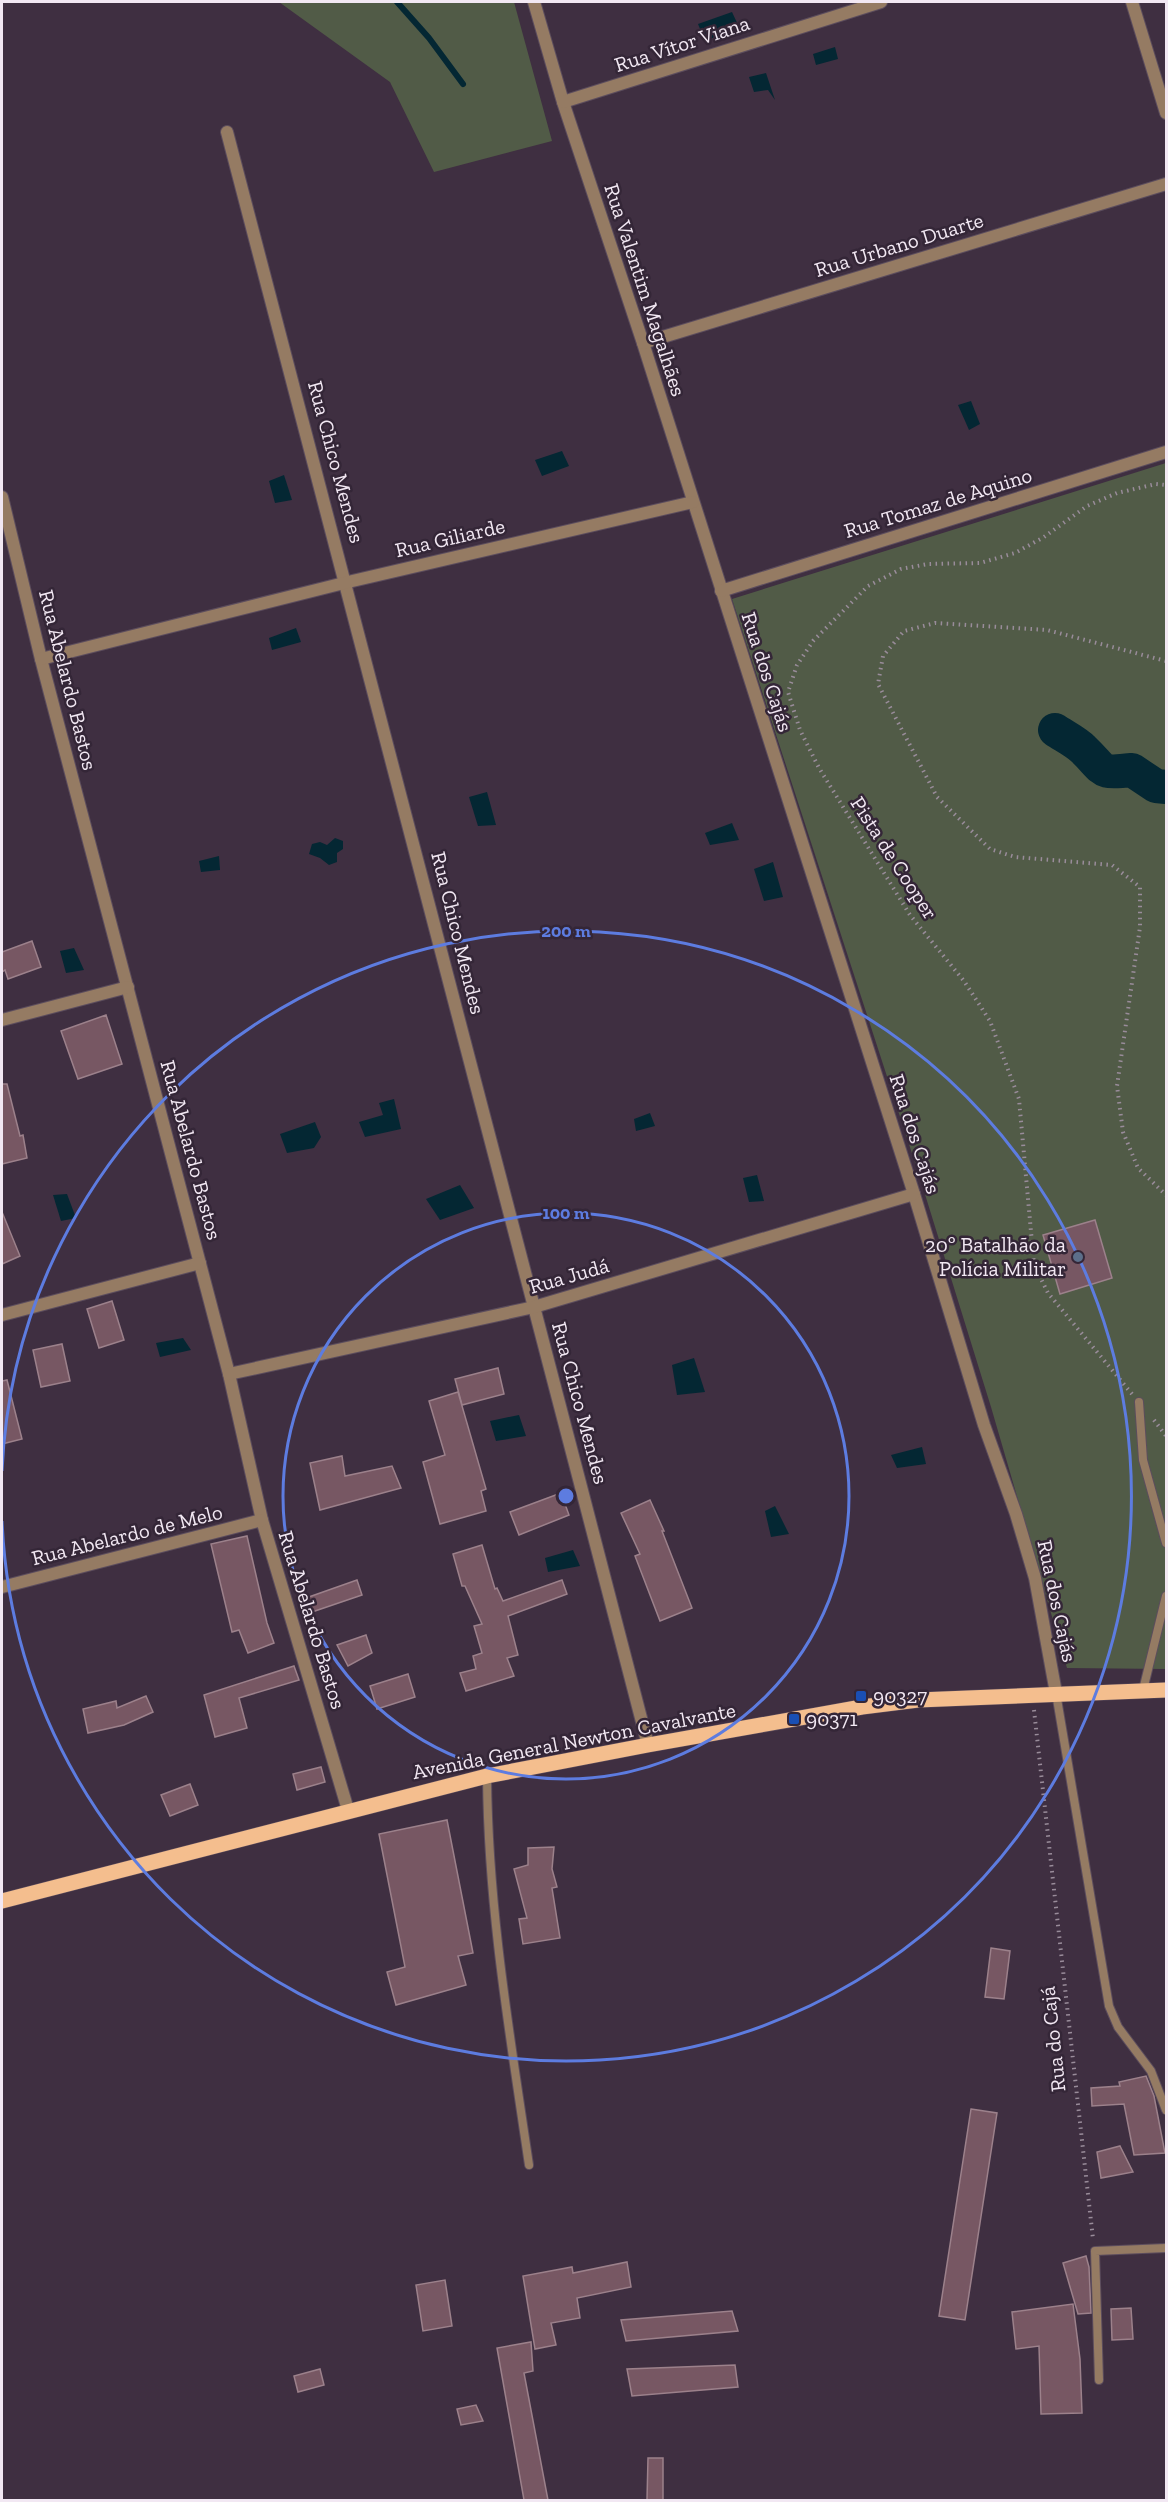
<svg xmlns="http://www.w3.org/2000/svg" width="1168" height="2502" viewBox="0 0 1168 2502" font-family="'Zilla Slab',serif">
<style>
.green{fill:#515b47}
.water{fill:#042733}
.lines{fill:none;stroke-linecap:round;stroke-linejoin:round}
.stream{stroke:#042733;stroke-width:6}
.river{stroke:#042733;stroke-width:34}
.building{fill:#775763;stroke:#9c818b;stroke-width:1.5}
.service-casing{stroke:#5c4d5d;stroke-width:10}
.minor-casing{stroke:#5c4d5d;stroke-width:14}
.primary-casing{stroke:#5c4d5d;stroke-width:16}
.path{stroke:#998c9a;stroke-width:4;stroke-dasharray:1.5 4.5;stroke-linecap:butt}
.service{stroke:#957b63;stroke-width:8}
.minor{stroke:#957b63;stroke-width:12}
.primary{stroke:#f4be8e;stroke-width:15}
.ring{fill:none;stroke:#5d7ce0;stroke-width:3}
.service-dot{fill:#5c6f8a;stroke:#342637;stroke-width:2}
.transit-dot{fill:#1a4fb4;stroke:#342637;stroke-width:2}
.labels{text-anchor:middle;stroke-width:5;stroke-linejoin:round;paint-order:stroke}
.street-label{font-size:21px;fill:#f2e8f3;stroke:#342637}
.poi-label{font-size:21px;fill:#f2e8f3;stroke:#342637;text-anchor:start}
.centre{fill:#5d7ce0;stroke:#342637;stroke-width:3}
.ring-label{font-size:18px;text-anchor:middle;font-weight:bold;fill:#5d7ce0;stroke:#342637;stroke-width:5;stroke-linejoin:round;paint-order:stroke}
</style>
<rect width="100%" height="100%" fill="#3f2f41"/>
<g class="green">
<polygon points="279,2 514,2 552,141 434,172 390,82"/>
<polygon points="1166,463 1166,1669 1067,1668 991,1407 919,1175 732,599"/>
</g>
<g class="water">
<polygon points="732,12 739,27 705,41 698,24"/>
<polygon points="835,47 838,59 816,65 813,54"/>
<polygon points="766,73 775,100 768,90 754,92 749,77"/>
<polygon points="971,401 980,424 969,430 958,405"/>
<polygon points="562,451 569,466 542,476 535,460"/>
<polygon points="284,475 292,500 275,503 269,481"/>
<polygon points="296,628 301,642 272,650 269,638"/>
<polygon points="487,792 496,825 478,826 469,797"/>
<polygon points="732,823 739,840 710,845 705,833"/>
<polygon points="335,838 343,841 343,849 337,853 337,862 329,865 320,858 309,854 312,844 320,842 327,845"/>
<polygon points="219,856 220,870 201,872 199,861"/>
<polygon points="773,862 783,897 764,901 754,869"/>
<polygon points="74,948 84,970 66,973 60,951"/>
<polygon points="394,1099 401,1129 365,1137 359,1122 383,1115 379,1103"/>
<polygon points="650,1113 655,1126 636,1131 634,1119"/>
<polygon points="315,1122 321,1137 314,1148 287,1153 280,1134"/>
<polygon points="757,1175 764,1201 749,1202 743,1178"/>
<polygon points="460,1185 474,1208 440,1220 426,1199"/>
<polygon points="67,1194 76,1218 61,1221 53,1195"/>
<polygon points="183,1338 191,1350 160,1357 156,1343"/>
<polygon points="694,1358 705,1392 677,1395 672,1365"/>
<polygon points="519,1415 526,1436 496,1441 490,1421"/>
<polygon points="922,1447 926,1464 897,1468 891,1455"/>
<polygon points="775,1506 789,1534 771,1537 765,1511"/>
<polygon points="573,1550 580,1566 548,1572 545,1558"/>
</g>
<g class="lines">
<polyline class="stream" points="397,2 429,38 463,84"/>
<path class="river" d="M1055,730C1064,736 1076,742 1083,749C1106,771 1098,774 1132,770L1156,786L1166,787"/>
</g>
<g class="building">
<polygon points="32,941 41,967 8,979 5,970 2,972 2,952"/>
<polygon points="106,1015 122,1064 78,1079 61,1031"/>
<polygon points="2,1084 7,1084 20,1136 23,1135 27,1158 2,1164"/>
<polygon points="2,1212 20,1256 2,1264"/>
<polygon points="1095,1220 1112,1278 1060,1294 1043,1235"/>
<polygon points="112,1301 124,1340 99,1348 87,1309"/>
<polygon points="62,1344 70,1381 41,1387 33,1350"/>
<polygon points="498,1368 504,1394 462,1405 455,1379"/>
<polygon points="7,1380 22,1439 2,1444 2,1381"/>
<polygon points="458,1392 486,1489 481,1491 486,1511 440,1524 423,1462 445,1455 429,1401"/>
<polygon points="342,1456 345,1476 392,1466 401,1488 320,1510 310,1463"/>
<polygon points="561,1493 569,1515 519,1535 510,1512"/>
<polygon points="650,1500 664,1531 662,1531 692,1608 660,1621 635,1556 640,1554 621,1513"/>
<polygon points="247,1536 267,1623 274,1643 248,1653 239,1630 232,1632 211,1544"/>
<polygon points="482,1545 495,1589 497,1588 503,1601 562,1580 567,1594 508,1616 518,1655 507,1658 514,1676 466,1691 460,1673 476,1669 473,1656 482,1653 474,1626 482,1624 465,1586 462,1586 453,1554"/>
<polygon points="357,1580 362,1595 312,1612 306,1598"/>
<polygon points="366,1635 372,1653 348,1666 337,1645"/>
<polygon points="294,1666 299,1680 239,1698 247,1728 215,1737 204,1695"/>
<polygon points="408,1674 415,1697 377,1709 370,1686"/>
<polygon points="146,1696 153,1712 124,1725 88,1733 83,1709 116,1701 117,1708"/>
<polygon points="321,1767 325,1782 297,1790 293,1774"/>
<polygon points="190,1784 198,1805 170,1816 161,1795"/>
<polygon points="447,1820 473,1953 458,1956 466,1985 396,2005 387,1972 405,1967 379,1834"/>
<polygon points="554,1847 552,1869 557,1887 552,1888 560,1938 523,1944 519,1919 527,1918 514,1869 528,1865 528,1848"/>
<polygon points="991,1948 1010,1951 1004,1999 985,1997"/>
<polygon points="1146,2076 1154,2096 1165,2153 1134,2155 1124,2104 1092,2106 1091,2088 1120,2086 1119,2082"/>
<polygon points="971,2109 997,2113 965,2320 939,2316"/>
<polygon points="1120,2146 1133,2172 1101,2178 1097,2152"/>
<polygon points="1086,2256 1089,2267 1091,2313 1078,2314 1063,2263"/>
<polygon points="627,2262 631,2287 577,2298 580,2318 551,2323 556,2345 535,2349 523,2276 572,2267 573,2273"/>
<polygon points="445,2280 452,2326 423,2331 416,2285"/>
<polygon points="1073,2304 1080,2359 1082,2413 1041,2414 1039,2346 1016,2349 1012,2312"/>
<polygon points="1131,2308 1133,2339 1112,2340 1111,2309"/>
<polygon points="732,2311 738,2331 626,2341 621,2320"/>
<polygon points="531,2342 533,2371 524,2373 548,2500 524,2500 497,2348"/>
<polygon points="735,2365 738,2387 632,2396 627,2369"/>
<polygon points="320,2369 324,2385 298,2392 294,2376"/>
<polygon points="476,2405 483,2421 461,2425 457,2409"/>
<polygon points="648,2458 663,2458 663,2500 647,2500"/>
</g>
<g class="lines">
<g class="service-casing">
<g id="service">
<polyline points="1139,1402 1143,1460 1166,1543"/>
<polyline points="1143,1690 1166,1596"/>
<polyline points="1056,1693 1109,2006 1118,2027 1151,2071 1166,2110"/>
<path d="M487,1776C488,1908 510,2036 529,2165"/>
<polyline points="1099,2380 1095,2251 1166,2248"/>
</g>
</g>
<g class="minor-casing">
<g id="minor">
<polyline points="534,2 563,102 643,343 914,1194 984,1425 1016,1514 1035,1578 1056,1693"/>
<polyline points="1132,2 1166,113"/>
<polyline points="563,102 881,2"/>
<path d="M227,132C371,668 508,1207 648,1745"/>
<polyline points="643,343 1166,184"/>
<polyline points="2,497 41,659 229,1374 262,1520 348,1810"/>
<polyline points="721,591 1166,452"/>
<polyline points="41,659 348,582 693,502"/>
<polyline points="2,1020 128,987"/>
<polyline points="2,1315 200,1263"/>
<polyline points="229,1374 534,1307 914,1194"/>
<polyline points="2,1587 262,1520"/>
</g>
</g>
<g class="primary-casing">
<polyline id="primary" points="2,1901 487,1776 648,1745 862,1707 918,1700 1166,1690"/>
</g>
<g class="path">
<polyline points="1166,661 1047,630 935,623 904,631 883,656 878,684 937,797 990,849 1015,857 1112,865 1140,887 1140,927 1117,1086 1123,1132 1138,1168 1166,1195"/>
<polyline points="1132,1394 1048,1293 1034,1265 1019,1099 990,1021 964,981 910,915 819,768 800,730 788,692 797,665 813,641 868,586 901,569 928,564 980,563 1015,553 1044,537 1087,506 1117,493 1156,484 1166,485"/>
<polyline points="1154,1420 1166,1436"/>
<polyline points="1034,1710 1093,2239"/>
</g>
<use href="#service" class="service"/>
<use href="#minor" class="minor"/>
<use href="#primary" class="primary"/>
</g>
<g class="ring">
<circle cx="566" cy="1496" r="283"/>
<path d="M2 1471A565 565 0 1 1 2 1521"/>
</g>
<circle class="service-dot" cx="1078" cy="1257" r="6"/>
<g class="transit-dot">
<rect x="855" y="1690" width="12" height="12" rx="3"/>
<rect x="788" y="1713" width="12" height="12" rx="3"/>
</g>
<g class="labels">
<g class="street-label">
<text transform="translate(682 44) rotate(-18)" y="7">Rua Vítor Viana</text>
<text transform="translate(899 245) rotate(-17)" y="7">Rua Urbano Duarte</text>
<text transform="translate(645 290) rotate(72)" y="7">Rua Valentim Magalhães</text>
<text transform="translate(336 462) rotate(75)" y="7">Rua Chico Mendes</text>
<text transform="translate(938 503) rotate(-17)" y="7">Rua Tomaz de Aquino</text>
<text transform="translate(450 538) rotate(-13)" y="7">Rua Giliarde</text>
<text transform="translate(767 672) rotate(72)" y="7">Rua dos Cajás</text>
<text transform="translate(68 680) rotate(76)" y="7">Rua Abelardo Bastos</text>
<text transform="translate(894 858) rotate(57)" y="7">Pista de Cooper</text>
<text transform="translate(458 933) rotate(76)" y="7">Rua Chico Mendes</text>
<text transform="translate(915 1134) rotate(72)" y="7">Rua dos Cajás</text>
<text transform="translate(191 1150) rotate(75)" y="7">Rua Abelardo Bastos</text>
<text transform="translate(569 1276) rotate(-16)" y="7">Rua Judá</text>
<text transform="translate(580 1403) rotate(75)" y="7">Rua Chico Mendes</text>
<text transform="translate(127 1535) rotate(-14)" y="7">Rua Abelardo de Melo</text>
<text transform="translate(1057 1601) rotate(78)" y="7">Rua dos Cajás</text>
<text transform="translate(312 1620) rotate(73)" y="7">Rua Abelardo Bastos</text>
<text transform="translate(574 1741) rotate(-11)" y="7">Avenida General Newton Cavalvante</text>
<text transform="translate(1053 2039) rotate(-96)" y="7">Rua do Cajá</text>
</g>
<g class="poi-label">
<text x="1066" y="1252" text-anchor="end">20º Batalhão da<tspan x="1066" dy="24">Polícia Militar</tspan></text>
<text x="873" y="1703">90327</text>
<text x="806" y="1726">90371</text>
</g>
</g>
<circle cx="566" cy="1496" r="9" class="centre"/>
<g class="ring-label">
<text x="566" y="937">200 m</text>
<text x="566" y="1219">100 m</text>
</g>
<rect width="1168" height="2502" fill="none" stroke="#f2e8f3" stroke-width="6"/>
</svg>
